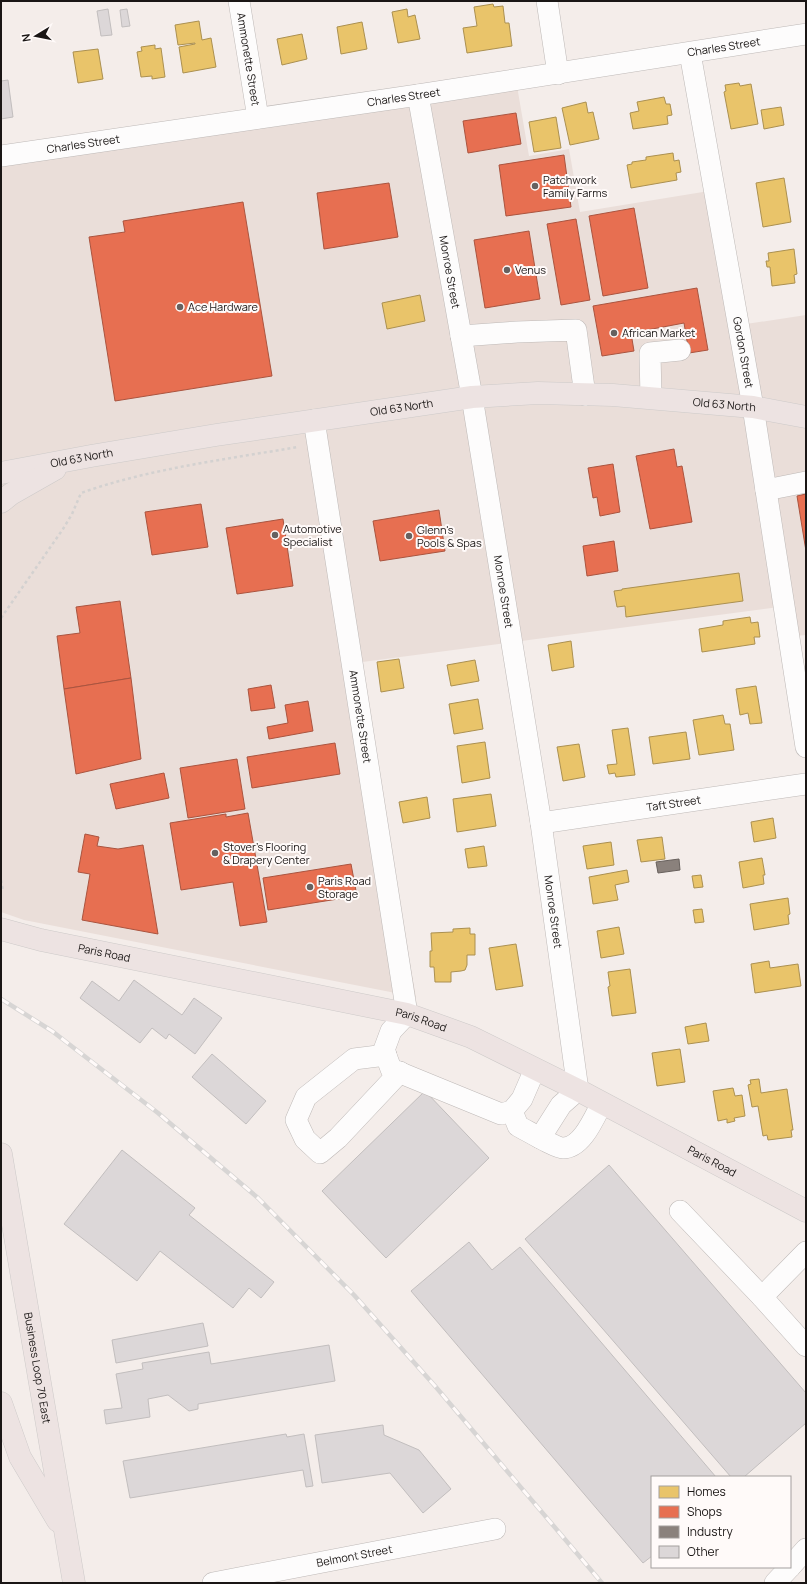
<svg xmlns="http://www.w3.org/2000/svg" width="807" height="1584" viewBox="0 0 807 1584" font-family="Manrope,sans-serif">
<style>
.built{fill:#eaded9}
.homes{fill:#e9c46a;stroke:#ab9050}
.shops{fill:#e76f51;stroke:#aa543f}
.industry{fill:#8a817c;stroke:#68615d}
.building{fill:#dcd7d8;stroke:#c2bebe}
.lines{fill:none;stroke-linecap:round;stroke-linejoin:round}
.minor-casing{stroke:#beb9b7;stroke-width:22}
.major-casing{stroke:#cdcac9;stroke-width:23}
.path{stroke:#d3d1d0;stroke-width:2.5;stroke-dasharray:3 3;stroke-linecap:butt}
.minor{stroke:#fdfcfc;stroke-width:21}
.major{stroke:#ede3e2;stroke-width:22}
.rail-casing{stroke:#d7d5d4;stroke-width:4.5}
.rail{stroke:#fffaf9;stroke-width:3;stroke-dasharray:9;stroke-linecap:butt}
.poi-dot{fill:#666160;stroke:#fffaf9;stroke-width:1.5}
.labels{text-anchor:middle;stroke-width:4;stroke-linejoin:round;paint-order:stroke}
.street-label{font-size:11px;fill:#1a1615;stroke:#fffaf9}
.poi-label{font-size:11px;fill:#1a1615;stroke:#fffaf9;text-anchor:start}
</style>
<rect width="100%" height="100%" fill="#f4edea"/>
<polygon class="built" points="517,86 529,156 569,149 580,212 709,191 733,326 806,315 806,635 785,637 779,607 355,663 416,997 24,920 1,912 1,161"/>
<g class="homes">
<polygon points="493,4 494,7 503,6 505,23 509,23 512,46 467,53 463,28 477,26 474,7"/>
<polygon points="407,9 408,17 415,15 420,39 398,43 392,12"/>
<polygon points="199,21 202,40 211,38 216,67 183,73 179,47 195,44 195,43 178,45 175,25"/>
<polygon points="362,22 367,49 341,54 337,27"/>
<polygon points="302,34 307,59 282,65 277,39"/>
<polygon points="155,45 155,49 161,48 165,77 152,79 152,76 141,77 137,52 142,51 141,47"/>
<polygon points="98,49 103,79 78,83 73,52"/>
<polygon points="739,83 740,86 751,84 758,124 731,129 724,92 726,91 725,85"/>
<polygon points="664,97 666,104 670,104 672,115 667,116 668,124 633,129 630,113 639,111 637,102"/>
<polygon points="586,102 588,113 593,112 599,139 570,145 562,108"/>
<polygon points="781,107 784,125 764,129 761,110"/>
<polygon points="556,117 561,148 534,152 529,122"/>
<polygon points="673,153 674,161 679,160 681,172 676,173 677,180 631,188 627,165 632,164 632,162 646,160 646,157"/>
<polygon points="784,178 791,222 763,227 756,183"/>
<polygon points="794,249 797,274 794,275 795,283 772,286 770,267 767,267 766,261 769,261 768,253"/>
<polygon points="420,295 425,321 387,329 382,303"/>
<polygon points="739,573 743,601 626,617 625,606 617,607 614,591 622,590 622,589"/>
<polygon points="750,617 751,623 758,622 760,637 754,637 755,644 702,652 699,629 723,625 723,621"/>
<polygon points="571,641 574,667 552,671 548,645"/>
<polygon points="399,659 404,688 381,692 377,662"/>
<polygon points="475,660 479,681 451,686 447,665"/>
<polygon points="756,686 762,723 750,724 748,713 740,715 736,689"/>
<polygon points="478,699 483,729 454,734 449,704"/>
<polygon points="723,715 725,724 730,724 734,750 699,755 693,720"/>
<polygon points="628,728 635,775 616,777 615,773 609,774 607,765 617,764 612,730"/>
<polygon points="686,732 690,759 653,764 649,737"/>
<polygon points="485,742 490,778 462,783 457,746"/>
<polygon points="579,744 585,777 563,781 557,747"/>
<polygon points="491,794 496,826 457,832 453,799"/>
<polygon points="427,797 430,818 403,823 399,802"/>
<polygon points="773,818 776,838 754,842 751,822"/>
<polygon points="662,837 665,859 641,862 637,840"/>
<polygon points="611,842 614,865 587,869 583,846"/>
<polygon points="484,846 487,866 468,868 465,849"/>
<polygon points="762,858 765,875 763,875 764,884 743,888 739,862"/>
<polygon points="627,870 629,882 615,885 618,900 593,904 589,877"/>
<polygon points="701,875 703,887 694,888 692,876"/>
<polygon points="788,898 790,914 788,915 789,924 754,930 750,904"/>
<polygon points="702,909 704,922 695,923 693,910"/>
<polygon points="619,927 624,954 601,958 597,931"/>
<polygon points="470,928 470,934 475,934 475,955 467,955 467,965 465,970 461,971 451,972 451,982 435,982 434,967 430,967 430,951 432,951 431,933 453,932 453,929"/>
<polygon points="516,944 523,986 496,990 489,948"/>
<polygon points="769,961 770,968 798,964 801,986 755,993 751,964"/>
<polygon points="630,969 636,1013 612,1016 608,987 610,986 608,972"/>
<polygon points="706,1023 709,1041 688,1044 685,1027"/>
<polygon points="680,1049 685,1082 657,1086 652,1053"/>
<polygon points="759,1079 761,1093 787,1089 793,1130 791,1130 792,1137 768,1140 767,1135 763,1136 758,1106 752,1107 748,1085 751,1084 750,1080"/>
<polygon points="733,1088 735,1096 742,1095 745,1116 734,1118 735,1121 727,1123 727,1119 718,1121 713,1091"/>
</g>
<g class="shops">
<polygon points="516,113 521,144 468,153 463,121"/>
<polygon points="564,155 571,207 506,216 499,165"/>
<polygon points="389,183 398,237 324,249 317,193"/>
<polygon points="243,202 272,376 115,401 89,237 125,232 123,221"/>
<polygon points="634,208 648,288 603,296 589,216"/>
<polygon points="576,219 590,300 561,305 547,224"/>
<polygon points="529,231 540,299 485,308 474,240"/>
<polygon points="697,288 708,350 689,353 684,323 631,333 634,351 602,356 593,306"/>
<polygon points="674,449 677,467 682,466 692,522 650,529 636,456"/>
<polygon points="613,464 620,512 600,516 597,497 593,498 588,468"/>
<polygon points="806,494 806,551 797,496"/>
<polygon points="201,504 208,547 152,555 145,512"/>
<polygon points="439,510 445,551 380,561 373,521"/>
<polygon points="283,519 293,586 237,594 226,528"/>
<polygon points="614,541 618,571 587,576 583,546"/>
<polygon points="120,601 131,678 64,689 57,636 80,633 76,607"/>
<polygon points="131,678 141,759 76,774 64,689"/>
<polygon points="271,685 275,708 251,711 248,689"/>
<polygon points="308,701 313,731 269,739 267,727 288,723 285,705"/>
<polygon points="335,743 340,774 252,788 247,757"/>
<polygon points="237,759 245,809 188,818 180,768"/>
<polygon points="164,773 169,798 116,809 110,784"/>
<polygon points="248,813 267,922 240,926 233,882 181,890 170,823 226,814 226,817"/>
<polygon points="85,834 99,837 97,846 118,849 143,845 158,934 82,920 90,874 78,872"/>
<polygon points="351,864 357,896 268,910 263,878"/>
</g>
<polygon class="industry" points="679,859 680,870 658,873 656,862"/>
<g class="building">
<polygon points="108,9 112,35 101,36 97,11"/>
<polygon points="127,9 130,26 122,27 120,10"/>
<polygon points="8,80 13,117 1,119 1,81"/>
<polygon points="134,980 182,1015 194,998 222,1018 195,1054 169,1034 166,1039 152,1028 140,1043 80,998 92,981 119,1001"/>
<polygon points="212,1054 266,1101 246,1124 192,1077"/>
<polygon points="425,1091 489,1158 386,1258 322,1191"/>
<polygon points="122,1150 195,1208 189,1215 274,1282 261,1298 249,1288 233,1308 160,1251 137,1281 64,1224"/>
<polygon points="609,1165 806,1393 806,1423 744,1477 731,1477 525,1239"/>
<polygon points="469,1242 492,1270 520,1247 716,1477 652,1477 652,1556 643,1563 411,1291"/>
<polygon points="203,1323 208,1346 116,1363 112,1340"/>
<polygon points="329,1345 335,1381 198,1404 198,1409 189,1411 168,1395 148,1399 150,1417 106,1424 104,1410 122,1408 116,1374 143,1369 142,1363 209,1352 211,1364"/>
<polygon points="383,1425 384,1435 419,1450 451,1489 423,1513 390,1473 322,1483 315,1435"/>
<polygon points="286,1434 287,1437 304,1434 313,1486 306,1487 303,1470 130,1498 123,1461"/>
</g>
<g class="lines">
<g class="minor-casing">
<g id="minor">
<path id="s1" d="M239,1L258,118"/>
<polyline points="547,1 558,74"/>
<path id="s2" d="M690,53L753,407L806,747"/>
<path id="s3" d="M418,95L472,397L541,823L578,1090L561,1105L540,1138"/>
<path id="s4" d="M1,156L418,95L806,34"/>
<polyline points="461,336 517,332 576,330 585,395"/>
<polyline points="651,398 650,353 680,350"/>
<path id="s5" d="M314,420L407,1014L391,1031L384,1050L391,1069L501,1114L512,1111L522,1099L535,1069"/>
<polyline points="766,490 806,482"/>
<path id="s6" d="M541,823L806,784"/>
<polyline points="386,1055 354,1059 306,1097 296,1120 305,1139 320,1153 338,1138 400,1072"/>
<path d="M512,1111L518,1126C526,1130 556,1148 563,1148C582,1148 594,1118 602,1103"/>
<polyline points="680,1211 762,1297 806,1252"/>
<polyline points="762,1297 806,1346"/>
<polyline points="790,1567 806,1549"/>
<path id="s7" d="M213,1583L495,1529"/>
<polyline points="775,1583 790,1567"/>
</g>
</g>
<g class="major-casing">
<g id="major">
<path id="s8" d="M1,473L91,456L216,435L472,397L538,393L613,395L753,407L806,417"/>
<polyline points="1,502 11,494 55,469"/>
<path id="s9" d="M1,929L41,940L407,1014L471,1037L578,1090L806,1211"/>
<path id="s10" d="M1,1154L74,1583"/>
<polyline points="1,1403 20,1457 58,1521"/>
</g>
</g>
<g class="path">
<path d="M1,618L63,529L72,514L81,493C148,469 227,459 298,447"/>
<polyline points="1,880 3,891"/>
</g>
<use href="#minor" class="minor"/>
<use href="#major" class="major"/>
<g class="rail-casing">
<polyline id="rail" points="1,999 52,1031 158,1113 258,1198 354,1295 435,1386 602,1583"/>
</g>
<use href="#rail" class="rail"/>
</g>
<g class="poi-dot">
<circle cx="535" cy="186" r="4"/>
<circle cx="507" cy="270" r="4"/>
<circle cx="180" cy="307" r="4"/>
<circle cx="614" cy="333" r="4"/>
<circle cx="275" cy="535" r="4"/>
<circle cx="409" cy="536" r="4"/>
<circle cx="215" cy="853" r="4"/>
<circle cx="310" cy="887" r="4"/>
</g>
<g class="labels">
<g class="street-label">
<text dy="4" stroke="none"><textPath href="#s4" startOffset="731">Charles Street</textPath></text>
<text dy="4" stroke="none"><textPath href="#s1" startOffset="59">Ammonette Street</textPath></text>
<text dy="4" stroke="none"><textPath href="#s4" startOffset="407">Charles Street</textPath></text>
<text dy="4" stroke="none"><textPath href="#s4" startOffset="83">Charles Street</textPath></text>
<text dy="4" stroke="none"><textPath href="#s3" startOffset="180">Monroe Street</textPath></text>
<text dy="4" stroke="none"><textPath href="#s2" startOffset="304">Gordon Street</textPath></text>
<text dy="4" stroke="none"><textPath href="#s8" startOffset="730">Old 63 North</textPath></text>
<text dy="4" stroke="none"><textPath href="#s8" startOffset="406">Old 63 North</textPath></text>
<text dy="4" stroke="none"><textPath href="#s8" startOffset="82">Old 63 North</textPath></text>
<text dy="4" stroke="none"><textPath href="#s3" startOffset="504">Monroe Street</textPath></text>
<text dy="4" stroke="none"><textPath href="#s5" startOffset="300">Ammonette Street</textPath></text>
<text dy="4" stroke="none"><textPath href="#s6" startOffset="134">Taft Street</textPath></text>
<text dy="4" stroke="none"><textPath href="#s3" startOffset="828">Monroe Street</textPath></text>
<text dy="4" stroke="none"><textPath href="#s9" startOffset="106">Paris Road</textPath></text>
<text dy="4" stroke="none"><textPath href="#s9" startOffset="430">Paris Road</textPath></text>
<text dy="4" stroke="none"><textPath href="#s9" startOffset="754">Paris Road</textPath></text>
<text dy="4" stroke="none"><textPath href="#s10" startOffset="217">Business Loop 70 East</textPath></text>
<text dy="4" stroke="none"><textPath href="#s7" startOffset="144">Belmont Street</textPath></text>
</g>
<g class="poi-label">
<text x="543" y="184">Patchwork<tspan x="543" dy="13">Family Farms</tspan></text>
<text x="515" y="274">Venus</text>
<text x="188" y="311">Ace Hardware</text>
<text x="622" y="337">African Market</text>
<text x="283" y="533">Automotive<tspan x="283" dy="13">Specialist</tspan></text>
<text x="417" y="534">Glenn's<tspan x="417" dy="13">Pools &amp; Spas</tspan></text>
<text x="223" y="851">Stover's Flooring<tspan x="223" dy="13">&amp; Drapery Center</tspan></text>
<text x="318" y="885">Paris Road<tspan x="318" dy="13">Storage</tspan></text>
</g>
</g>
<rect width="807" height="1584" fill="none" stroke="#1a1615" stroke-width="4"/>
<rect x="651" y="1476" width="140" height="92" fill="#fffaf9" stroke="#a39f9e"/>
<rect x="659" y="1486" width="20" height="12" fill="#e9c46a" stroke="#a39f9e"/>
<text x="687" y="1496" font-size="12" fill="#1a1615">Homes</text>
<rect x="659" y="1506" width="20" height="12" fill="#e76f51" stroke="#a39f9e"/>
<text x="687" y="1516" font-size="12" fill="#1a1615">Shops</text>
<rect x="659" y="1526" width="20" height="12" fill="#8a817c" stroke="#a39f9e"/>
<text x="687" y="1536" font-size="12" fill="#1a1615">Industry</text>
<rect x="659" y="1546" width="20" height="12" fill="#dcd7d8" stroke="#a39f9e"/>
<text x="687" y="1556" font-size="12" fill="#1a1615">Other</text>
<g transform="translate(36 36) rotate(260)" stroke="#fffaf9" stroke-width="3" paint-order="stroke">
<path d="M0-3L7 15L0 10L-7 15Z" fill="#1a1615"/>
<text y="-6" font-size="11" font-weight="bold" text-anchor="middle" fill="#1a1615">N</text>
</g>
</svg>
